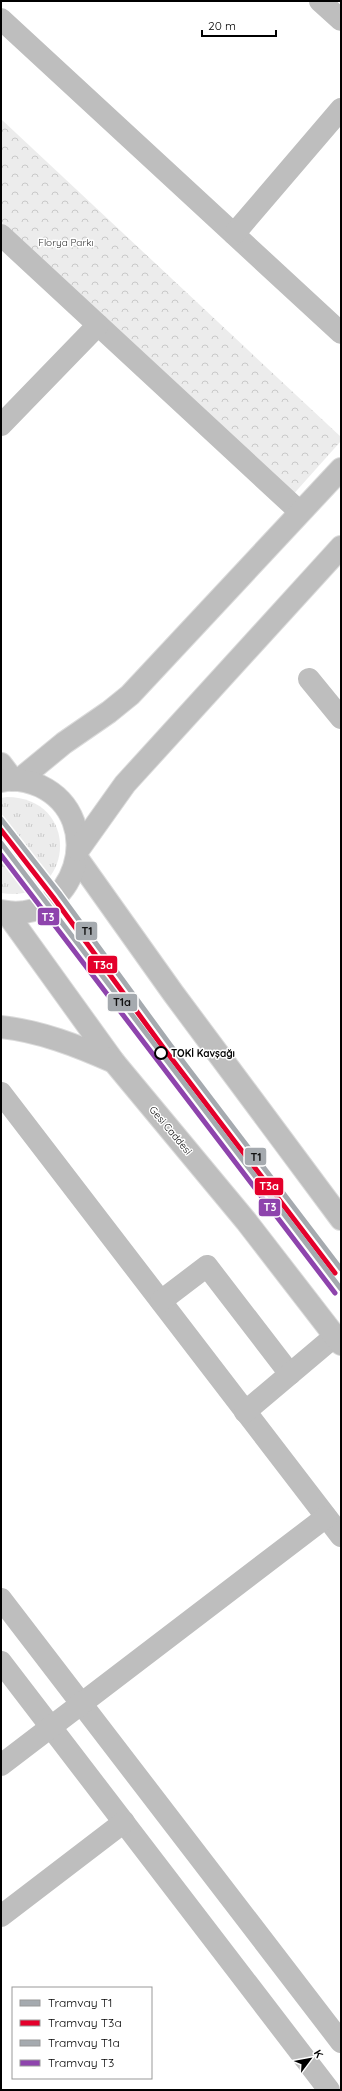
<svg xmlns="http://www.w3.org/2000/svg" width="342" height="2091" viewBox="0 0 342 2091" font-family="Quicksand,sans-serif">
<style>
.grass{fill:url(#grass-tufts)}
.park{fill:url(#park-crowns)}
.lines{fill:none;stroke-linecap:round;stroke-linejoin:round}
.major-casing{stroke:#dbdbdb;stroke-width:24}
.highway-casing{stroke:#dbdbdb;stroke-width:24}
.minor{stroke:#bebebe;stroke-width:22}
.major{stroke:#bebebe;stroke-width:22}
.highway{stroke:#bebebe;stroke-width:22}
.tram-1-casing{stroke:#fff;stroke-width:8}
.tram-2-casing{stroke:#fff;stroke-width:8}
.tram-3-casing{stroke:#fff;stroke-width:8}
.tram-4-casing{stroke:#fff;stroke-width:8}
.tram-1{stroke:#a5aaaf;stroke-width:5}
.tram-2{stroke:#e4002b;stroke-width:5}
.tram-3{stroke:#a5aaaf;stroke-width:5}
.tram-4{stroke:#8e44ad;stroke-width:5}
.stop-dot{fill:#fff;stroke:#000;stroke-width:2}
.labels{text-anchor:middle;stroke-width:3;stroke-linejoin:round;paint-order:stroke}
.park-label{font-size:10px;fill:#333;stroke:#fff}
.stop-label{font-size:10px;font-weight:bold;fill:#000;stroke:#fff;text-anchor:start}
.street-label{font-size:10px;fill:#000;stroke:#fff}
.line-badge{stroke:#fff;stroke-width:1.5}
.badge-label{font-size:11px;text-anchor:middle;font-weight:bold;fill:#fff}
.pale-badge-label{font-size:11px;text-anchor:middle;font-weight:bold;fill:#111}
</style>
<defs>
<pattern id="grass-tufts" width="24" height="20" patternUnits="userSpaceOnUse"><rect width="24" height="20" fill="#ececec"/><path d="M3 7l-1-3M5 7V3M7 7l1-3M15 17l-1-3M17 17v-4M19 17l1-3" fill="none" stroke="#c9c9c9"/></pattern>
<pattern id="park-crowns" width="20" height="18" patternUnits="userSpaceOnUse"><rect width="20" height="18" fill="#ececec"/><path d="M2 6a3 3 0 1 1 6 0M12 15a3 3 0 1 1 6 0" fill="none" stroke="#c9c9c9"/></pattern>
</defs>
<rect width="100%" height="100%" fill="#fff"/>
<path class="grass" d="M7,797C84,798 73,906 1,893V798Z"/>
<polygon class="park" points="1,119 341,437 341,441 282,507 1,245"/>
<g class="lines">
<g class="major-casing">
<g id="major">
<polyline points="1,764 13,780"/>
<polyline points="77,858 173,993 341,1219"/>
<polyline points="6,912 114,1062 246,1221 341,1344"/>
<path d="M1,1027C40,1031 78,1046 114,1062"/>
</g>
</g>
<g class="highway-casing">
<g id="highway">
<polyline points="19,780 64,743 109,712 130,695 341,469"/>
<path d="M1,781C14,778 28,781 40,786C109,819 75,927 1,911"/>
<polyline points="78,850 125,784 341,547"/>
</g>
</g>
<g class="minor">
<polyline points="320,1 341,20"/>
<polyline points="1,19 341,333"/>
<polyline points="234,234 341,109"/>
<polyline points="1,235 300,512"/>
<polyline points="1,425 98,325"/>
<polyline points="309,679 341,718"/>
<polyline points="1,1093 341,1536"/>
<polyline points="161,1301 207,1266 290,1374"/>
<polyline points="245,1412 335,1336"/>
<polyline points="1,1599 341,2042"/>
<polyline points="1,1662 329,2090"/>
<polyline points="1,1765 326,1517"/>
<polyline points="1,1916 124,1822"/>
</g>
<use href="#major" class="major"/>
<use href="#highway" class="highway"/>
<g class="tram-1-casing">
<polyline id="tram-1" points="1,819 59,893 171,1046 341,1269"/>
</g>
<g class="tram-2-casing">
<polyline id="tram-2" points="1,830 53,897 165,1050 335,1273"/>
</g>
<g class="tram-3-casing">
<polyline id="tram-3" points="1,843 341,1289"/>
</g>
<g class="tram-4-casing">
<polyline id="tram-4" points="1,855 335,1293"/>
</g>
<use href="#tram-1" class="tram-1"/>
<use href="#tram-2" class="tram-2"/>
<use href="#tram-3" class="tram-3"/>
<use href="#tram-4" class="tram-4"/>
</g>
<circle class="stop-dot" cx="161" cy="1053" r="6"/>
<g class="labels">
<g class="park-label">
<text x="66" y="246">Florya Parkı</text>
</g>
<g class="stop-label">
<text x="171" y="1057">TOKİ Kavşağı</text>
</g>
<g class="street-label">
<text transform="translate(171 1130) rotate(50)" y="4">Gesi Caddesi</text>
</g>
</g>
<g class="line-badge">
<rect x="37" y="907" width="23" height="19" rx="4" fill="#8e44ad"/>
<rect x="75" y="921" width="23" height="20" rx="4" fill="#a5aaaf"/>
<rect x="87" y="955" width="31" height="19" rx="4" fill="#e4002b"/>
<rect x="107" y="993" width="31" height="19" rx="4" fill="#a5aaaf"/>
<rect x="244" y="1147" width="23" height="19" rx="4" fill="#a5aaaf"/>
<rect x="254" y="1177" width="30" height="19" rx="4" fill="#e4002b"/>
<rect x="258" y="1198" width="23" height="19" rx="4" fill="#8e44ad"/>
</g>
<g class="badge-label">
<text x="48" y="921">T3</text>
<text x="103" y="969">T3a</text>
<text x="269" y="1190">T3a</text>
<text x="270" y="1211">T3</text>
</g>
<g class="pale-badge-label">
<text x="87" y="935">T1</text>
<text x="122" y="1006">T1a</text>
<text x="256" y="1161">T1</text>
</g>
<rect width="342" height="2091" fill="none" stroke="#000000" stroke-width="4"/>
<rect x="12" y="1987" width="140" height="92" fill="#ffffff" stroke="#999999"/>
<rect x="20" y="2000" width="20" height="6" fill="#a5aaaf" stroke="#999999"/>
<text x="48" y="2007" font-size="12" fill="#000000">Tramvay T1</text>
<rect x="20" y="2020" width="20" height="6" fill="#e4002b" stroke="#999999"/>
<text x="48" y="2027" font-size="12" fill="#000000">Tramvay T3a</text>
<rect x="20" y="2040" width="20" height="6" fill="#a5aaaf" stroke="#999999"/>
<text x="48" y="2047" font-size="12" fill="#000000">Tramvay T1a</text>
<rect x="20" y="2060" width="20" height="6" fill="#8e44ad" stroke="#999999"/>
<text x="48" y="2067" font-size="12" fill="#000000">Tramvay T3</text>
<g transform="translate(310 2059) rotate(58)" stroke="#ffffff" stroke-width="3" paint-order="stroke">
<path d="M0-3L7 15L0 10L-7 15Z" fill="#000000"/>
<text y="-6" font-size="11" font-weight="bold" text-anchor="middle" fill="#000000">K</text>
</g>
<path d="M202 30v6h74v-6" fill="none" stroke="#000000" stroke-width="2"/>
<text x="208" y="30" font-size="12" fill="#000000" stroke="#ffffff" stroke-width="3" paint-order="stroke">20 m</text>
</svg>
